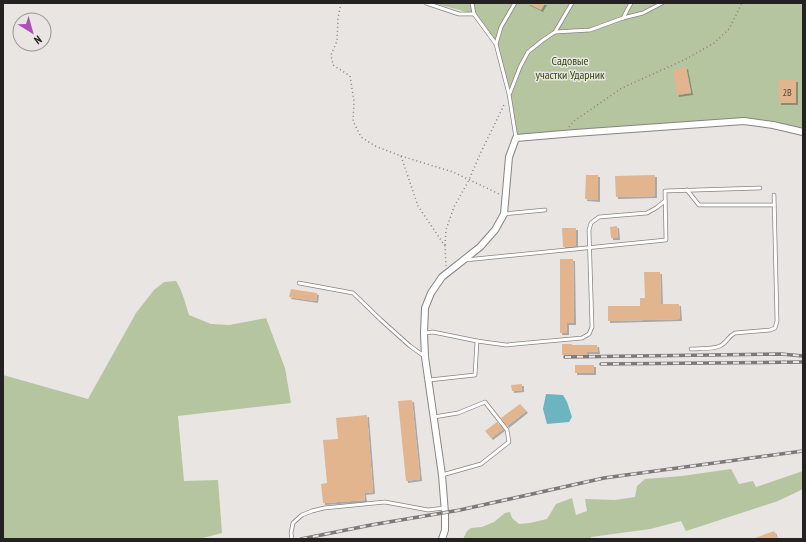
<svg xmlns="http://www.w3.org/2000/svg" width="806" height="542" viewBox="0 0 806 542" font-family="'PT Sans Narrow',sans-serif">
<style>
.green{fill:#b4c59f}
.water{fill:#6cb4c0}
.building{fill:#e3b58e;filter:url(#shadow)}
.lines{fill:none;stroke-linecap:round;stroke-linejoin:round}
.service-casing{stroke:#888482;stroke-width:4.5}
.minor-casing{stroke:#888482;stroke-width:8}
.path{stroke:#858381;stroke-width:1.5;stroke-dasharray:1 3;stroke-linecap:butt}
.service{stroke:#fff;stroke-width:3}
.minor{stroke:#fff;stroke-width:6}
.rail-casing{stroke:#7c7978;stroke-width:3.5}
.rail{stroke:#e8e5e2;stroke-width:2;stroke-dasharray:6;stroke-linecap:butt}
.labels{text-anchor:middle;stroke-width:3;stroke-linejoin:round;paint-order:stroke}
.number-label{font-size:10px;fill:#53463c}
.park-label{font-size:12px;fill:#354911;stroke:#e8e5e2}
</style>
<defs>
<filter id="shadow"><feDropShadow dx="2" dy="2" stdDeviation="0" flood-color="#0004"/></filter>
</defs>
<rect width="100%" height="100%" fill="#e8e5e2"/>
<g class="green">
<polygon points="433,3 803,3 803,132 744,121 516,138 509,94 496,44 474,14"/>
<path d="M176,281C183,292 185,303 189,315L211,324L229,325L266,318L285,368L291,403L178,416L184,481L218,480L222,533L199,539H3V375L88,399L136,313L154,290L164,282Z"/>
<polygon points="731,469 739,484 753,481 756,487 803,471 803,489 778,501 686,531 681,521 650,529 591,537 591,539 463,539 467,531 471,528 482,527 494,522 505,513 510,512 512,518 519,524 530,523 547,519 556,504 572,498 576,515 587,511 585,499 615,500 635,497 637,486 645,479 682,476"/>
</g>
<polygon class="water" points="546,394 563,395 567,402 572,417 569,422 547,424 543,409"/>
<g class="building">
<polygon points="527,3 545,3 541,10"/>
<polygon points="686,67 691,93 677,95 673,70"/>
<rect x="779" y="80" width="17" height="23"/>
<polygon points="586,175 598,175 598,200 585,199"/>
<polygon points="655,175 655,196 616,197 615,176"/>
<polygon points="617,226 618,238 611,238 610,227"/>
<polygon points="562,228 576,228 576,246 563,247"/>
<polygon points="560,259 573,259 574,323 567,323 567,333 560,333"/>
<polygon points="644,272 660,272 661,304 679,304 680,319 608,321 608,306 640,306 640,298 645,298"/>
<polygon points="291,289 317,293 316,301 289,297"/>
<polygon points="562,344 572,344 572,345 597,345 598,352 587,352 587,355 562,355"/>
<rect x="575" y="365" width="19" height="8"/>
<polygon points="522,384 522,390 512,391 511,385"/>
<polygon points="412,400 420,479 406,481 398,401"/>
<polygon points="520,404 526,411 507,426 501,418"/>
<polygon points="367,415 373,492 364,493 365,500 323,503 321,484 327,483 323,440 338,439 336,418"/>
<polygon points="497,422 503,429 491,438 485,431"/>
<polygon points="774,531 777,539 755,539 755,538"/>
</g>
<g class="lines">
<g class="service-casing">
<g id="service">
<polyline points="426,3 459,14 474,14"/>
<polyline points="472,3 474,14 496,44 509,94 516,138"/>
<polyline points="623,18 643,13 662,3"/>
<polyline points="555,32 590,30 623,18 631,3"/>
<polyline points="496,44 501,27 515,3"/>
<polyline points="510,93 520,67 528,52 543,40 555,32 572,3"/>
<polyline points="687,190 699,205 774,205"/>
<polyline points="504,214 545,210"/>
<polyline points="465,260 666,240 665,191 760,188"/>
<polyline points="299,283 353,293 381,320 410,346 424,356"/>
<polyline points="424,333 433,332 477,341 475,375 429,380"/>
<polyline points="477,341 506,345 582,338 589,334 592,327 589,230 591,223 599,217 647,213 656,208 665,201"/>
<path d="M691,349C700,348 717,350 723,344C728,340 729,336 735,333L770,330L775,328L777,321L774,195"/>
<polyline points="434,417 458,413 485,402 507,430 509,442 481,464 442,475"/>
<polyline points="292,539 291,533 293,523 302,515 312,511 324,508 385,502 428,510 444,508"/>
</g>
</g>
<g class="minor-casing">
<polyline id="minor" points="442,539 445,530 445,513 442,475 425,357 424,333 425,308 431,293 442,277 480,247 495,230 504,214 509,157 516,138 575,133 744,121 773,125 803,132"/>
</g>
<g class="path">
<polyline points="341,3 338,18 337,41 331,55 333,65 350,76 354,101 353,121 361,137 375,146 401,156 418,206 445,246 446,266"/>
<polyline points="569,127 574,121 622,88 686,59 714,43 729,29 742,3"/>
<polyline points="401,156 453,172 499,194"/>
<polyline points="445,245 446,230 454,207 469,180 481,152 505,103"/>
</g>
<use href="#service" class="service"/>
<use href="#minor" class="minor"/>
<g class="rail-casing">
<g id="rail">
<polyline points="565,357 781,354 803,356"/>
<polyline points="601,364 803,362"/>
<polyline points="301,539 371,525 460,510 604,478 803,451"/>
</g>
</g>
<use href="#rail" class="rail"/>
</g>
<g class="labels">
<g class="number-label">
<text x="787" y="96">2В</text>
</g>
<g class="park-label">
<text x="570" y="65">Садовые<tspan x="570" dy="14">участки Ударник</tspan></text>
</g>
</g>
<rect width="806" height="542" fill="none" stroke="#232121" stroke-width="8"/>
<g transform="translate(32 32) rotate(143)"><circle r="19" fill="#e8e5e2" stroke="#999795"/>
<path d="M0-3L7 15L0 10L-7 15Z" fill="#af50b9"/>
<text y="-6" font-size="11" font-weight="bold" text-anchor="middle" fill="#232121">N</text>
</g>
</svg>
